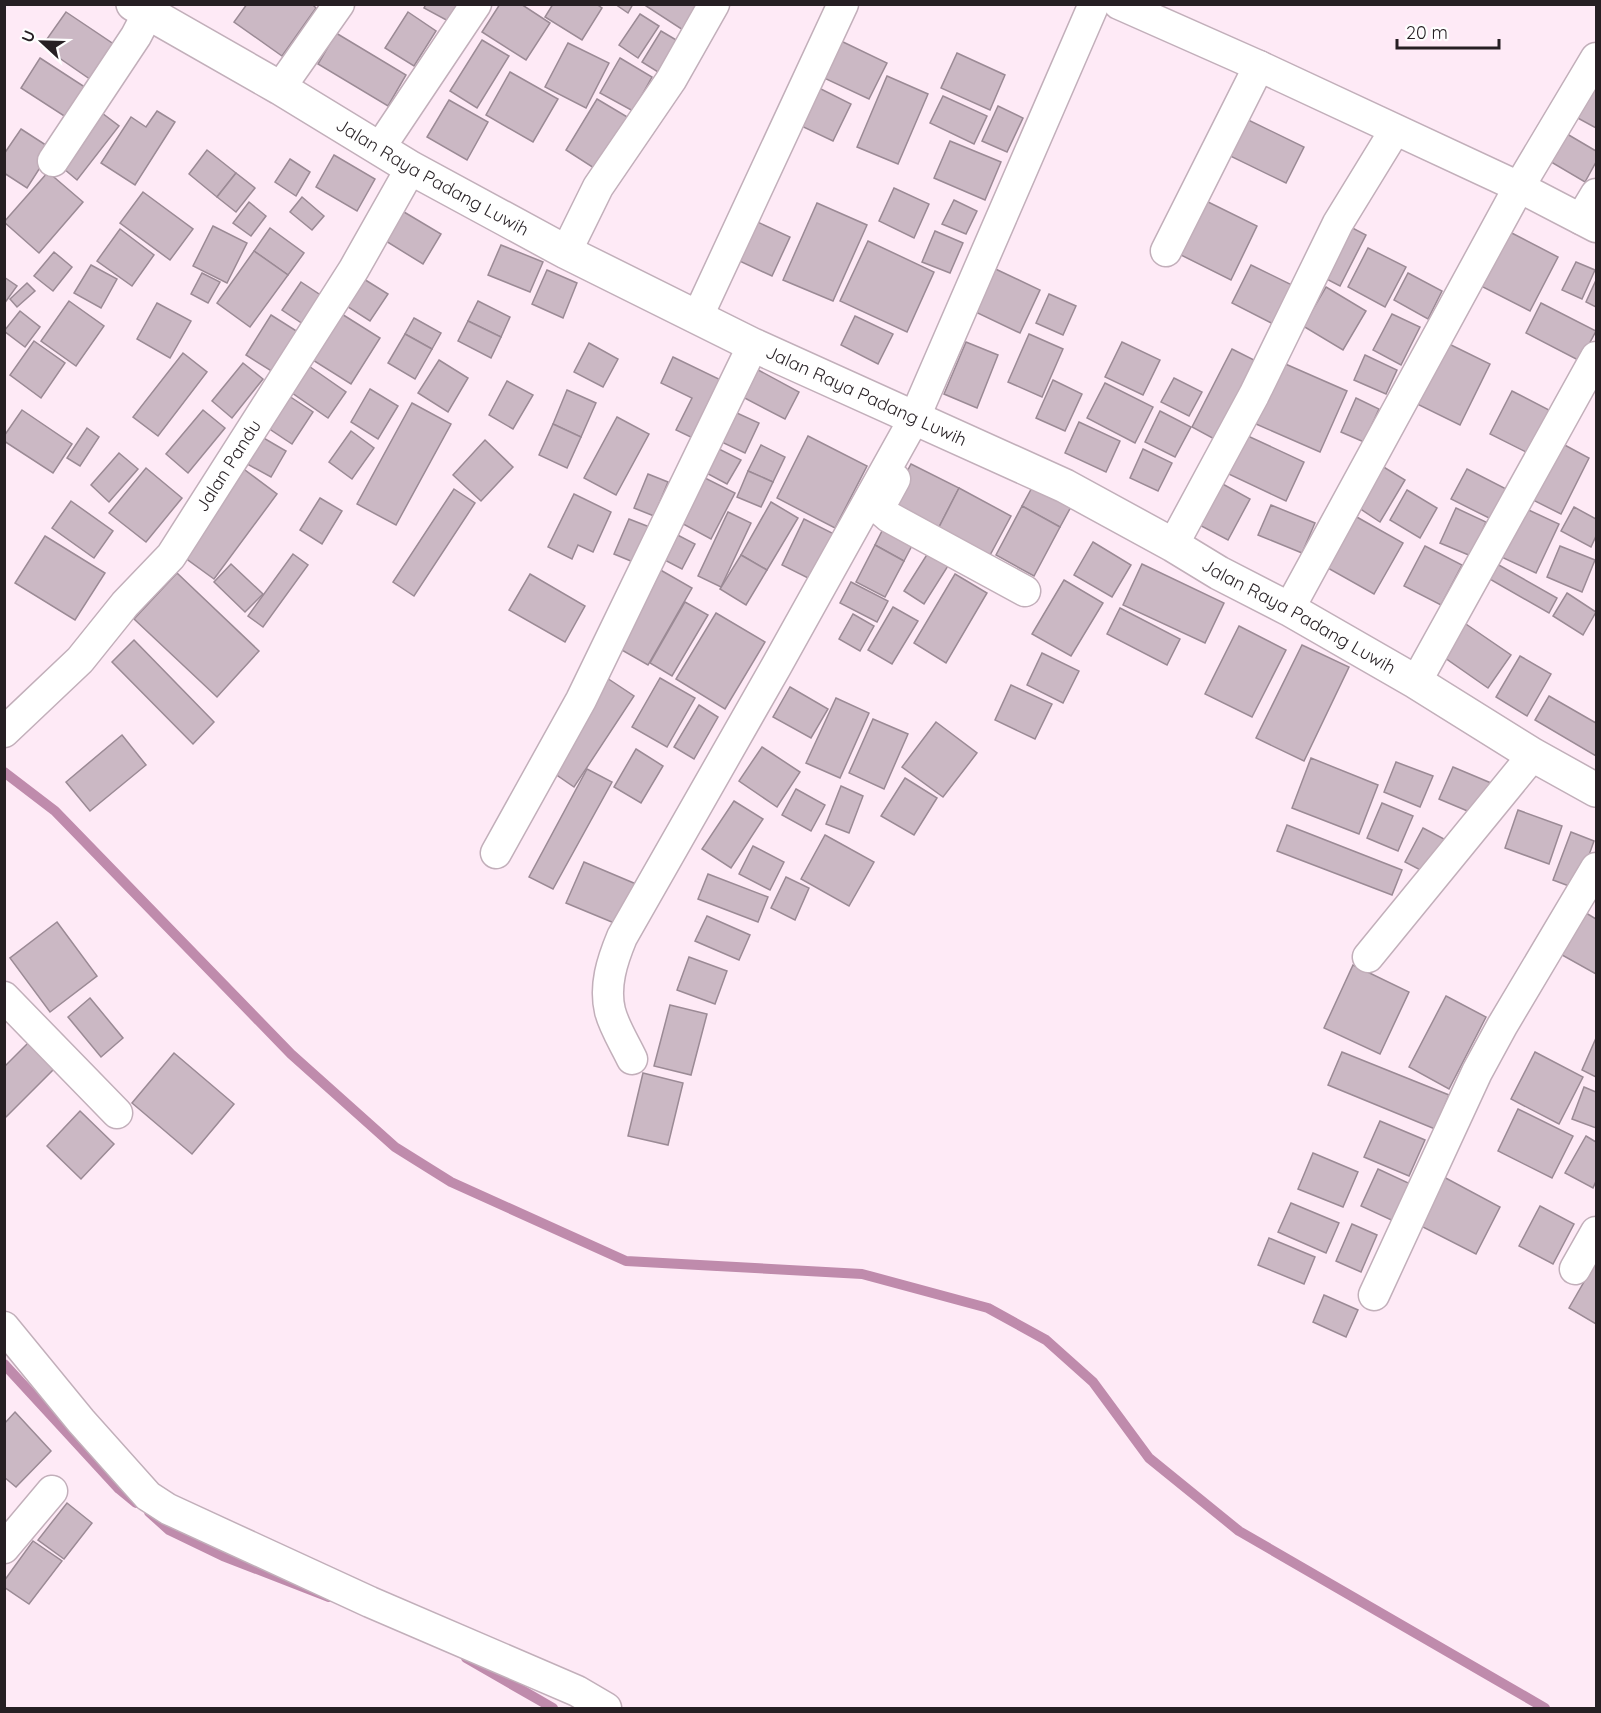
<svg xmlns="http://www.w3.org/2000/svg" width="1601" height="1713" viewBox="0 0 1601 1713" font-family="Quicksand,sans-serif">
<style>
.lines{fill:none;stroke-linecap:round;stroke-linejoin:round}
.stream{stroke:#bf8bac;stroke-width:10}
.building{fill:#cbb8c4;stroke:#9b8a95;stroke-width:1.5}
.street-casing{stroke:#c2afba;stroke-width:33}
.primary-casing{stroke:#c2afba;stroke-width:36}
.street{stroke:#fff;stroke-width:30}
.primary{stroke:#fff;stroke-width:33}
.labels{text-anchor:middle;stroke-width:5;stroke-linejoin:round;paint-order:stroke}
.street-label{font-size:18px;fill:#261f23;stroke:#fefefe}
</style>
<rect width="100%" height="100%" fill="#feeaf6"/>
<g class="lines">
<g class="stream">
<polyline points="4,772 55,811 291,1054 395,1147 451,1182 626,1261 862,1274 988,1308 1046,1340 1093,1382 1149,1458 1239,1531 1545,1708"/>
<polyline points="4,1364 119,1489 136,1503"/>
<polyline points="149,1512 169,1530 223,1556 329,1597"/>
<polyline points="466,1658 553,1708"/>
</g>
</g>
<g class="building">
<polygon points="247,4 312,4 316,8 282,56 234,22"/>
<polygon points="426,4 460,4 450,22 424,8"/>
<polygon points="500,4 521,4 550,23 526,60 482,32"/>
<polygon points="553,4 596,4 602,8 582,40 545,17"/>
<polygon points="615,4 633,4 628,13"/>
<polygon points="643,4 700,4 683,30"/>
<polygon points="66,12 121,49 97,84 42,46"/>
<polygon points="408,12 436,31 414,66 385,48"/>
<polygon points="640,14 659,26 638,58 619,45"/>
<polygon points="661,31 678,41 658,72 642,62"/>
<polygon points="336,33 406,75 388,106 318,64"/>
<polygon points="482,40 509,56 477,108 450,91"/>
<polygon points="841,41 887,63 869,99 824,78"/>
<polygon points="568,43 609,63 586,108 545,87"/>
<polygon points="957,53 1005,75 990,110 941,88"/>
<polygon points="40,58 94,93 75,123 21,88"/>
<polygon points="620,58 652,77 633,111 600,93"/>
<polygon points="510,72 558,99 533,142 486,115"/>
<polygon points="887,76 928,94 898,164 857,147"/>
<polygon points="1596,83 1596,128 1574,116"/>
<polygon points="813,85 851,104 833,141 795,123"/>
<polygon points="943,96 987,116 974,144 930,123"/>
<polygon points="597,99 629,118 597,170 566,150"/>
<polygon points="449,100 488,122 467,160 427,137"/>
<polygon points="998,106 1023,118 1007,152 982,141"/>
<polygon points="98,110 119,126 77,180 57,163"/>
<polygon points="157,111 175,122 135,185 101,163 131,117 146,127"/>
<polygon points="1240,116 1304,147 1286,183 1222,152"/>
<polygon points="21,129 52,149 27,188 4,173 4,154"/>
<polygon points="1562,131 1596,151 1596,162 1585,182 1546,159"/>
<polygon points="950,141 1001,162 985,200 934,178"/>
<polygon points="207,150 236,173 217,197 189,174"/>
<polygon points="334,155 375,179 357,211 316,187"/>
<polygon points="290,159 310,172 296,196 275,182"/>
<polygon points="48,172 83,202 39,253 4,222"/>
<polygon points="236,173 255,188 236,212 217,197"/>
<polygon points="894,188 929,204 914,238 879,221"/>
<polygon points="143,192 193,229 170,260 120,223"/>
<polygon points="302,197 324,216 312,230 290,212"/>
<polygon points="1200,198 1257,226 1231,280 1173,251"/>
<polygon points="954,200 977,211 966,234 942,224"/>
<polygon points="249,202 266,216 251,236 233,223"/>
<polygon points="817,203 867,225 833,301 783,280"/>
<polygon points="399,209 441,234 423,264 381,238"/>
<polygon points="751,219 790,237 772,276 733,258"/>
<polygon points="1339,221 1366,235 1340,286 1313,272"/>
<polygon points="213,226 247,243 227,283 193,266"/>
<polygon points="270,228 304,253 288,275 254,251"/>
<polygon points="120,229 154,255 132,286 97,261"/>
<polygon points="1506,230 1558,257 1530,311 1479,285"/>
<polygon points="935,231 963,243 950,273 922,262"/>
<polygon points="868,241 934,272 907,332 840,301"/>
<polygon points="501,245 543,262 530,292 488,275"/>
<polygon points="1368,248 1406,267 1385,307 1348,287"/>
<polygon points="254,251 288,275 250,327 217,303"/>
<polygon points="54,252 72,267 53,291 34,276"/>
<polygon points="1576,262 1595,270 1582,299 1562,290"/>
<polygon points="91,265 117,279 101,308 74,293"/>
<polygon points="987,265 1040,290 1020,333 967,308"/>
<polygon points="1251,265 1294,286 1275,325 1232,303"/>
<polygon points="547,270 577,283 563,318 532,304"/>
<polygon points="202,273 220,282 208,303 191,294"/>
<polygon points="1408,273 1442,291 1428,319 1394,300"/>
<polygon points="359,276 388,294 370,321 342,303"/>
<polygon points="4,277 17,286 4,304"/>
<polygon points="1596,280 1596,307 1586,302"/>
<polygon points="301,282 322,296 303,324 282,310"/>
<polygon points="27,283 35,291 17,307 10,299"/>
<polygon points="1326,287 1366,311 1343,350 1303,326"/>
<polygon points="1049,294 1076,306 1063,335 1036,323"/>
<polygon points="69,301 104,326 76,366 41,341"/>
<polygon points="478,301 510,317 501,337 468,321"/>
<polygon points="157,303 191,321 170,358 137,339"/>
<polygon points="1541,303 1596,331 1580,361 1526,333"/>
<polygon points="20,311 40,327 25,347 4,331"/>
<polygon points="337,311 380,338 351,384 308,357"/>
<polygon points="1392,314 1420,327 1401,365 1373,350"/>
<polygon points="271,315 298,332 273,372 246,355"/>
<polygon points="855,316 893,334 878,364 841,345"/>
<polygon points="414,318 441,333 432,349 405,334"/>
<polygon points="468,321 501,337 491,358 458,341"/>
<polygon points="405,334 432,349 415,379 388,363"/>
<polygon points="1029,334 1063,349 1042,397 1008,382"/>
<polygon points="34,341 65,363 41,398 10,375"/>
<polygon points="966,342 998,355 977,408 944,394"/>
<polygon points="1122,342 1160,360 1143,395 1105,377"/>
<polygon points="1445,342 1490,364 1460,425 1415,403"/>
<polygon points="589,343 618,359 603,387 574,372"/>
<polygon points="1232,349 1258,362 1218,441 1192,427"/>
<polygon points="183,353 207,372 158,436 133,417"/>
<polygon points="1365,355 1397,370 1386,394 1354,380"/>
<polygon points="673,357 725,382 697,440 676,430 692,398 661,383"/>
<polygon points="1274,359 1347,391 1320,452 1247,420"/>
<polygon points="439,360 468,378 448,412 418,393"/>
<polygon points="303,362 346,392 328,418 285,388"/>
<polygon points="243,363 263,379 232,418 212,401"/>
<polygon points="749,365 799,392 785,419 735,393"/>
<polygon points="1174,378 1202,392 1189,416 1161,402"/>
<polygon points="1053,380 1082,394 1065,431 1036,418"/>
<polygon points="507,381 533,395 513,429 489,415"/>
<polygon points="1105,383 1153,407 1135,443 1087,418"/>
<polygon points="370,389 398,406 378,439 351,422"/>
<polygon points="567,390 596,403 581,437 553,424"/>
<polygon points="1512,391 1549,410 1528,453 1490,434"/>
<polygon points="283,392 313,412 292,444 262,424"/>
<polygon points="1356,398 1379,409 1364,442 1341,432"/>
<polygon points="412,403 451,424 396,525 357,504"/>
<polygon points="726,408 759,423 745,453 713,438"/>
<polygon points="22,410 72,444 53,473 4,441 4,436"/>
<polygon points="203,410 225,428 188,473 166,454"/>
<polygon points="1160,411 1191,427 1175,457 1145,442"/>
<polygon points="617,417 649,434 616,495 584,478"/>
<polygon points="1079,422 1120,441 1106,472 1065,453"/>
<polygon points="553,424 581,437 567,468 539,455"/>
<polygon points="87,428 99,437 80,466 67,458"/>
<polygon points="351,431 374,448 352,479 329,462"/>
<polygon points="1237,431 1304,462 1286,501 1218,469"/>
<polygon points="255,433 286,451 271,477 240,460"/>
<polygon points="808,436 867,466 835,528 777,498"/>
<polygon points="485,440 513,467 481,501 453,475"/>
<polygon points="1559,442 1589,458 1561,514 1529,498"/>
<polygon points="709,444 741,460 727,484 697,468"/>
<polygon points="761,445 785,457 773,482 748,471"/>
<polygon points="1143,449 1172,463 1158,491 1130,478"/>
<polygon points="119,453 138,469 109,502 91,485"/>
<polygon points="1377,463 1405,480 1380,522 1353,504"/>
<polygon points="911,464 959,488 937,531 889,506"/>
<polygon points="241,467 277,494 214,579 177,552"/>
<polygon points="146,468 182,498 146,542 109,513"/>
<polygon points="1467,469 1512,492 1497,522 1451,499"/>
<polygon points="748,471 773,482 761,507 737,497"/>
<polygon points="695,473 735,493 711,539 672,518"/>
<polygon points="648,474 668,482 654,516 634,508"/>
<polygon points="1210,477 1250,499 1228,540 1188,519"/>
<polygon points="1034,484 1072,505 1060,527 1022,506"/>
<polygon points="959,488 1011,516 989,557 937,531"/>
<polygon points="454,489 475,503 414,596 393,582"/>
<polygon points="1407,490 1437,508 1420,538 1390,520"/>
<polygon points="574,494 611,512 593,552 578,545 572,559 548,547"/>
<polygon points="320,498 342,511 322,544 300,530"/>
<polygon points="71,501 113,531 94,558 52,528"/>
<polygon points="771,502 798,518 767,570 741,555"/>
<polygon points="1271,505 1315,523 1302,553 1258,535"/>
<polygon points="1022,506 1060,527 1034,576 996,555"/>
<polygon points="1520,506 1559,524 1536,573 1497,555"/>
<polygon points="1574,507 1596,519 1596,536 1591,547 1561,531"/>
<polygon points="1456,508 1486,522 1471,556 1440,543"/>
<polygon points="728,512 751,523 721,587 698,576"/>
<polygon points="1355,516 1403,543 1374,594 1326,567"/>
<polygon points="629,519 652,528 638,564 614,554"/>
<polygon points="804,519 834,534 812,580 782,565"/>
<polygon points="888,519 918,534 904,561 875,545"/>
<polygon points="666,529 695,544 682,569 653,554"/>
<polygon points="45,536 105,573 75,620 15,583"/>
<polygon points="1093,542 1131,565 1112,597 1074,575"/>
<polygon points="875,545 904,561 885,597 856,582"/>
<polygon points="933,545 953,558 924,604 904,591"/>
<polygon points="1425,546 1462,565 1441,605 1404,586"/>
<polygon points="1560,546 1595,560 1582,592 1547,577"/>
<polygon points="293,554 308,565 263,627 248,616"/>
<polygon points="741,555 767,570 746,605 720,589"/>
<polygon points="1490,560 1557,598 1549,613 1481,574"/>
<polygon points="231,564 263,594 245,612 214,582"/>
<polygon points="1142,564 1224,603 1205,643 1123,605"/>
<polygon points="657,568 692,588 648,665 613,645"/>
<polygon points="177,573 259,651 217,697 134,619"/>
<polygon points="530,574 585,606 565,642 509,610"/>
<polygon points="955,574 987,593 946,663 914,643"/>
<polygon points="1064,580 1103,603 1071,656 1032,634"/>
<polygon points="851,582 888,601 877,622 840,603"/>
<polygon points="1567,593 1596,612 1583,635 1553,616"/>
<polygon points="685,602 708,615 672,676 650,663"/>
<polygon points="893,607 918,621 892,664 868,650"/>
<polygon points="1120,608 1180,639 1167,665 1107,634"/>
<polygon points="716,613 765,642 725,709 676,679"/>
<polygon points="853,614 874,626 860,651 839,639"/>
<polygon points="1460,620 1511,655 1488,688 1438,653"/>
<polygon points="1239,626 1286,650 1252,717 1205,694"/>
<polygon points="134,640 214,722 193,744 112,662"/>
<polygon points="1302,645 1349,667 1304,761 1256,738"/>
<polygon points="1042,653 1079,671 1063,703 1027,685"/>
<polygon points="1520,656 1551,674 1527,716 1496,697"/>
<polygon points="607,678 634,696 574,787 548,769"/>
<polygon points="660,678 695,698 667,747 632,727"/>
<polygon points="1011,685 1052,704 1035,739 995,720"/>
<polygon points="790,687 828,709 811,738 773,717"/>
<polygon points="1549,696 1596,723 1596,756 1535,720"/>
<polygon points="836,698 869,713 840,778 806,763"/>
<polygon points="699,705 718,717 694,759 674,747"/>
<polygon points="873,719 908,734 884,789 849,773"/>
<polygon points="936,722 977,753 943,797 902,767"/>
<polygon points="122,735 146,765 90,811 66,782"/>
<polygon points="762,747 800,772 777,807 739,781"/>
<polygon points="636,749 663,766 641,803 614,787"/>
<polygon points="1311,758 1378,785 1359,834 1292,808"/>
<polygon points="1396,762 1433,776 1420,807 1384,792"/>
<polygon points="1453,767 1491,783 1477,815 1439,799"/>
<polygon points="587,769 612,782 553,889 529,877"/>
<polygon points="905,778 937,798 914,835 881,816"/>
<polygon points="841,786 863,796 849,833 826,824"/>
<polygon points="796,789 825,805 811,831 782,815"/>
<polygon points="734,801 763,819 731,868 702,849"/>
<polygon points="1382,803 1413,816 1398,851 1367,838"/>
<polygon points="1518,810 1562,826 1549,864 1505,848"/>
<polygon points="1287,825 1402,870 1392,895 1277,851"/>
<polygon points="1423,828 1446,840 1428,874 1405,862"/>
<polygon points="1571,832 1594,841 1577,889 1553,880"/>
<polygon points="825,835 874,862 849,906 801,879"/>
<polygon points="753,846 784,862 770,890 739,874"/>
<polygon points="584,862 636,884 619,925 566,903"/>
<polygon points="708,874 768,897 758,922 698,899"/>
<polygon points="786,877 809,888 795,920 771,908"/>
<polygon points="1586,913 1596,919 1596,974 1562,955"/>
<polygon points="707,916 750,935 739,960 695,941"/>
<polygon points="57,922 97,976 50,1012 10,958"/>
<polygon points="689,957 727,971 715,1004 677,990"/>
<polygon points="1353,965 1409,992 1380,1054 1324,1028"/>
<polygon points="1446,996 1486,1017 1449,1089 1409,1067"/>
<polygon points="90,998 123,1038 101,1057 68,1017"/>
<polygon points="670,1005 707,1014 691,1075 654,1066"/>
<polygon points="1596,1038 1596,1077 1582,1070"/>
<polygon points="28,1043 54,1069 4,1119 4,1067"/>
<polygon points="1342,1052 1449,1095 1435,1129 1328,1085"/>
<polygon points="1535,1052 1583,1077 1559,1124 1511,1099"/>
<polygon points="174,1053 234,1104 192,1154 132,1103"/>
<polygon points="643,1073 683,1083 668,1145 628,1136"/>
<polygon points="1584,1087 1596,1092 1596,1128 1572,1119"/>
<polygon points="1518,1109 1573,1136 1552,1178 1498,1151"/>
<polygon points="80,1111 114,1144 81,1179 47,1146"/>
<polygon points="1380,1121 1425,1140 1409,1176 1364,1157"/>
<polygon points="1586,1136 1596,1142 1596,1181 1593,1188 1565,1173"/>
<polygon points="1313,1153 1358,1172 1343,1207 1298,1189"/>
<polygon points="1378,1169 1417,1187 1400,1224 1361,1206"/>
<polygon points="1440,1175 1500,1207 1476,1254 1415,1223"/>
<polygon points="1291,1203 1339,1223 1326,1253 1278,1232"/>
<polygon points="1540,1206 1574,1224 1553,1264 1519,1246"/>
<polygon points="1352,1224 1377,1235 1361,1272 1336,1261"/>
<polygon points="1269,1238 1315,1257 1304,1284 1258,1265"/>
<polygon points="1596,1261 1596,1324 1569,1308"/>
<polygon points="1324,1295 1358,1310 1346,1337 1313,1322"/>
<polygon points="15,1412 51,1451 16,1487 4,1477 4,1424"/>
<polygon points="67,1503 92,1523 64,1559 38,1540"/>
<polygon points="33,1541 62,1561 29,1604 4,1587 4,1581"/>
</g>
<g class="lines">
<g class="street-casing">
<g id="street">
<polyline points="1119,4 1259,66 1519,187 1596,227"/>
<polyline points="280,88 339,4"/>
<polyline points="379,149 476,4"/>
<polyline points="53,161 136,36 148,13"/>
<polyline points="1581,219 1596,194"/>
<polyline points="1166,251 1259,66"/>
<polyline points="566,252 598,187 671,80 714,4"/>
<polyline points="697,318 843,4"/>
<polyline points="895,479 882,503 882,511 889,517 1025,591"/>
<polyline points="1173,545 1254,395 1338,223 1395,130"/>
<polyline points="1289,609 1519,187 1596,58"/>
<polyline points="1416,682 1596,357"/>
<path id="s1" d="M4,732L80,660L125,604L171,556L354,269L411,168"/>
<polyline points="496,853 581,700 753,345"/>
<polyline points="1368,957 1533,755"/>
<polyline points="4,997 117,1113"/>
<path d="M632,1059C625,1044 614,1027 610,1011C604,986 612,961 622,937L777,665L914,419L1094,4"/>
<polyline points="1575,1269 1596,1232"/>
<polyline points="1374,1295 1477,1072 1502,1026 1596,868"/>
<polyline points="4,1327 81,1421 148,1496 168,1509 370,1602 577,1691 606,1708"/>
<polyline points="4,1548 52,1491"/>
</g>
</g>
<g class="primary-casing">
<g id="primary">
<path id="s2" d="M133,4L280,88L411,168L566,252L753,345L1065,486L1173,545L1219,573L1289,609L1416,682L1533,755L1596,790"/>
</g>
</g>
<use href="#street" class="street"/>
<use href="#primary" class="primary"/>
</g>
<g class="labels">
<g class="street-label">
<text dy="6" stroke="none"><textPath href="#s2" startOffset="346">Jalan Raya Padang Luwih</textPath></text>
<text dy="6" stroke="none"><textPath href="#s2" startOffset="832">Jalan Raya Padang Luwih</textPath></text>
<text dy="6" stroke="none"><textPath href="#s1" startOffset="350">Jalan Pandu</textPath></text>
<text dy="6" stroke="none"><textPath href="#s2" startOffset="1318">Jalan Raya Padang Luwih</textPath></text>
</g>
</g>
<rect width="1601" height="1713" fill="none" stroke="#261f23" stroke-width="12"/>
<g transform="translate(42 42) rotate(292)" stroke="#fefefe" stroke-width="4.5" paint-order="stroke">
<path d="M0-4.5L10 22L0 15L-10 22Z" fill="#261f23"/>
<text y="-9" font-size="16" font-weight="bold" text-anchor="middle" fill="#261f23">U</text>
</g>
<path d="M1397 39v9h102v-9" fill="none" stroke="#261f23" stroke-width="3"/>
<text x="1406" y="39" font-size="18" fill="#261f23" stroke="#fefefe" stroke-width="4.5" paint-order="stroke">20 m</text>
</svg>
